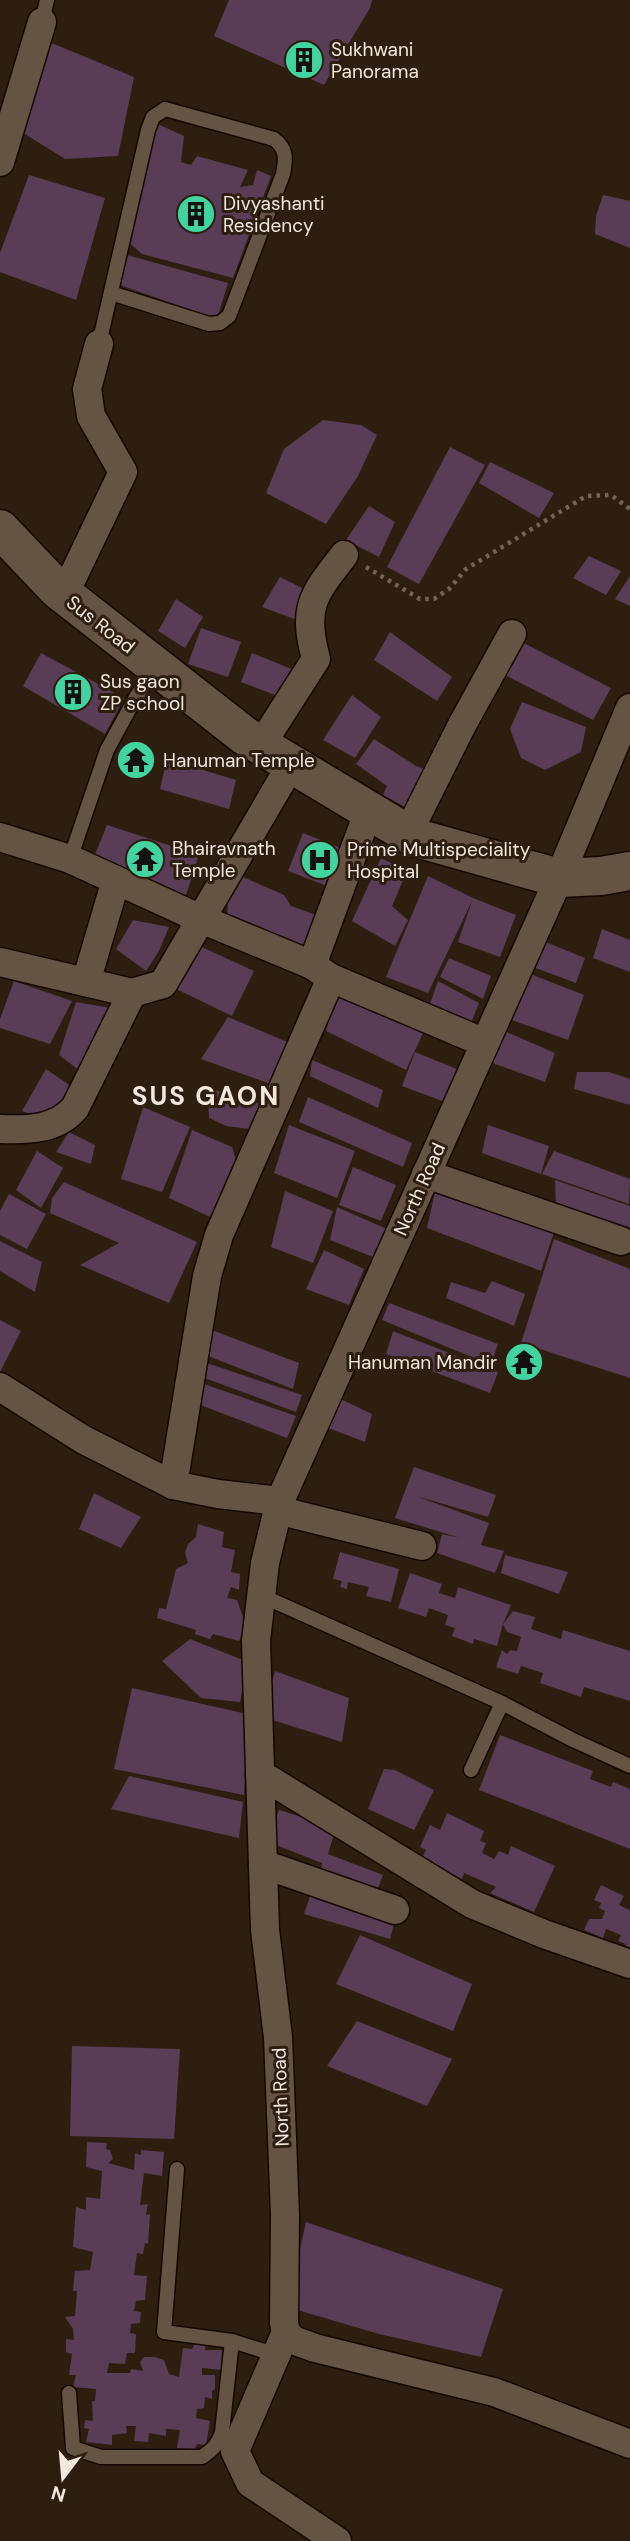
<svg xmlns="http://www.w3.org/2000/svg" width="630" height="2541" viewBox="0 0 630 2541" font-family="'DM Sans',sans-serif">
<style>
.building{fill:#593c56}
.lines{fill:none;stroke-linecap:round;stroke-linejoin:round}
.service-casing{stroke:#150700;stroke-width:17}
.minor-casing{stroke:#150700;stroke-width:31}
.secondary-casing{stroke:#150700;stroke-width:41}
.path{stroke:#726558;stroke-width:4.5;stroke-dasharray:3.5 5;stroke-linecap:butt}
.service{stroke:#655343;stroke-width:14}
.minor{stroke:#655343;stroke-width:28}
.secondary{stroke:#655343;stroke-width:38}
.labels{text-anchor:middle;stroke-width:6;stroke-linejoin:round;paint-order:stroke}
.poi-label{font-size:19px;fill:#f2e8de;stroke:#2d1e0f;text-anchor:start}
.street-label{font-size:19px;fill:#f2e8de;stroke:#2d1e0f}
.district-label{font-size:26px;font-weight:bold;letter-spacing:2px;fill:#f2e8de;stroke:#2d1e0f}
</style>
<rect width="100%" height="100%" fill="#2d1e0f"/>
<g class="building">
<polygon points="229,0 372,0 370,8 324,85 214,36"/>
<polygon points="49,42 134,77 118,156 65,159 17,129"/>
<polygon points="158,124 184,136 181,162 191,165 197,156 248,170 240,187 253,185 257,170 271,176 233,278 142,254 127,241"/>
<polygon points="29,175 105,198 76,300 0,272 0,253"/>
<polygon points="603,195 630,201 630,248 595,234 596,216"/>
<polygon points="127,255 228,283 217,319 120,285"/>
<polygon points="323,420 361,425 377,435 358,476 326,524 266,493 284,449"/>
<polygon points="450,447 485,465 419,584 387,567"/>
<polygon points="490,462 554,493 539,518 479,483"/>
<polygon points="369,506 395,522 379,557 346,540"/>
<polygon points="589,556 621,571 606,595 573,578"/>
<polygon points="630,576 630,606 615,599"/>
<polygon points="280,577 310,592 297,620 262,607"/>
<polygon points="176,599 203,617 185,648 158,631"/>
<polygon points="201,628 241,642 228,677 188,664"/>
<polygon points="390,632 452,677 437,701 374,660"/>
<polygon points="514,638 611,688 593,720 503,674"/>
<polygon points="41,653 124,698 105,734 23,686"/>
<polygon points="252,653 301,673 286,699 241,682"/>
<polygon points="352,695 381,717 355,758 323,740"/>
<polygon points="522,702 586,727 581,752 545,770 521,758 510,729"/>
<polygon points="374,739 416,766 430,771 409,809 383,795 387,786 356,764"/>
<polygon points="167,759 236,780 229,809 160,789"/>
<polygon points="107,825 199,855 186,895 92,862"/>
<polygon points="303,833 341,848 327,886 288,871"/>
<polygon points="381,858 407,871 392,906 408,920 395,946 352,921"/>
<polygon points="428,876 473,898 516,915 500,957 458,942 472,901 428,993 386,977"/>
<polygon points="243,877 284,895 291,906 322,917 305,951 227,920 228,900"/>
<polygon points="133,920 169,927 159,951 146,971 116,949"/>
<polygon points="602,929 630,940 630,972 593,958"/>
<polygon points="543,941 585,958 576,983 533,967"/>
<polygon points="193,943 254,971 232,1016 172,987"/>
<polygon points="449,958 491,976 483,999 440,977"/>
<polygon points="528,973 584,995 568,1040 509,1019"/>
<polygon points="14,981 72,1001 50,1044 0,1028 0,1019"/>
<polygon points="438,981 479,1003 468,1031 426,1015"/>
<polygon points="338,987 424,1031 406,1070 326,1031"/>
<polygon points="76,1002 117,1009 88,1077 59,1055"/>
<polygon points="228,1017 297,1046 279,1087 201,1059"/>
<polygon points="502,1030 555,1053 545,1082 487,1061"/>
<polygon points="415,1052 457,1069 445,1102 402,1086"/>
<polygon points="312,1060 383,1090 378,1108 310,1076"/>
<polygon points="46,1069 72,1087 50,1122 22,1111"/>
<polygon points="577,1072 609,1072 630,1079 630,1105 574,1089"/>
<polygon points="208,1088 265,1105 257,1130 226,1126 209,1118"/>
<polygon points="308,1097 412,1143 403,1167 299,1122"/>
<polygon points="143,1107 190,1127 162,1192 121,1179"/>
<polygon points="289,1125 355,1151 337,1198 274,1173"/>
<polygon points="488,1125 549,1146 541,1174 482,1153"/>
<polygon points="192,1130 232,1147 241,1175 221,1222 169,1198"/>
<polygon points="69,1132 95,1145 91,1164 56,1152"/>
<polygon points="37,1151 63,1168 41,1208 16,1190"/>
<polygon points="554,1151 630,1179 629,1204 542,1174"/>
<polygon points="353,1167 396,1185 381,1221 339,1205"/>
<polygon points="555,1180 630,1206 630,1236 556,1212"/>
<polygon points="64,1182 197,1242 169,1303 80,1265 119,1243 50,1213 52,1198"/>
<polygon points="285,1191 333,1211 313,1263 271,1247"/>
<polygon points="435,1192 554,1232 541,1271 427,1228"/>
<polygon points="9,1194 46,1214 27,1249 0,1235 0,1211"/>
<polygon points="337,1207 389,1230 378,1259 330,1240"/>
<polygon points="554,1239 630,1269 630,1378 521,1343"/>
<polygon points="0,1241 42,1262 35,1292 0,1271"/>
<polygon points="324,1250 364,1269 349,1305 306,1289"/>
<polygon points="492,1281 525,1294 514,1326 446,1298 451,1282 485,1293"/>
<polygon points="389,1303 498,1344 491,1365 382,1320"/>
<polygon points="0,1320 21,1331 0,1372"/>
<polygon points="209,1329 299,1363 293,1389 208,1356"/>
<polygon points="393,1331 498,1372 490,1393 386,1354"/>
<polygon points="201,1361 302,1395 296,1412 202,1377"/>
<polygon points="201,1383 296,1416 287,1438 198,1404"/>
<polygon points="332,1395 372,1414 365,1442 320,1425"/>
<polygon points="414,1467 496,1495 488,1517 416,1496 489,1523 481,1545 504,1551 495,1573 437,1553 442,1534 460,1538 395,1518"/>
<polygon points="94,1493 141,1517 121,1548 79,1529"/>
<polygon points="198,1524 224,1532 222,1547 235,1550 231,1572 240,1574 239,1590 231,1587 227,1598 237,1600 243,1617 244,1627 239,1641 213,1634 210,1639 195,1634 196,1630 157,1618 159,1608 166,1609 176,1569 188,1563 185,1553 188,1544 196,1537"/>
<polygon points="340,1552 399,1569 391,1602 366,1596 369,1587 348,1582 347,1589 340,1587 342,1581 333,1579"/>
<polygon points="505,1555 568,1572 559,1594 501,1573"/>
<polygon points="410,1573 442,1584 439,1593 455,1598 458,1587 511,1605 503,1624 513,1611 535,1617 531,1629 561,1639 563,1630 630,1651 630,1701 584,1687 581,1697 540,1683 543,1673 521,1666 518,1674 496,1667 502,1650 507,1654 510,1650 517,1651 521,1637 507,1632 503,1624 497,1646 474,1639 473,1644 452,1636 455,1628 445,1625 448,1615 429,1608 426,1617 398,1608"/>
<polygon points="190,1639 248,1662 240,1702 201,1698 162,1661"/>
<polygon points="275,1671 349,1698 342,1742 263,1717"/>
<polygon points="132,1688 247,1714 244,1795 114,1769"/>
<polygon points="500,1735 593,1771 590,1779 611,1787 613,1782 630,1789 630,1849 479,1790"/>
<polygon points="384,1769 395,1770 434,1790 414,1830 368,1809"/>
<polygon points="129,1776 243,1802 239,1838 111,1809"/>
<polygon points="279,1810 336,1828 328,1854 383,1875 374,1899 320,1880 322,1863 268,1842"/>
<polygon points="447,1813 484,1831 480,1841 486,1843 482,1853 494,1859 499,1851 508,1855 511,1846 555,1866 534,1912 490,1893 496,1887 464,1873 462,1879 421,1860 426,1850 420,1847 430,1825 440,1830"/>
<polygon points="601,1885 624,1896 619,1905 630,1910 630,1956 623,1953 626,1944 618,1941 621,1935 606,1929 603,1938 584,1930 589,1919 602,1919 605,1911 599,1908 601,1903 594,1900"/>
<polygon points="313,1887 397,1912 390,1939 304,1914"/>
<polygon points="360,1935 472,1984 453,2031 336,1984"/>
<polygon points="357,2021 452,2059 427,2106 327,2066"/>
<polygon points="72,2046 180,2049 174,2139 70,2136"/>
<polygon points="87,2142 107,2143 106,2149 110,2150 113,2159 108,2163 134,2170 135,2153 141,2155 141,2150 164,2152 162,2176 144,2173 140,2205 148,2204 146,2215 150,2214 148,2244 145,2243 143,2254 137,2253 134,2275 147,2276 145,2300 136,2301 134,2311 141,2312 140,2323 131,2324 130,2333 136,2334 135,2353 127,2353 125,2364 109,2363 107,2373 130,2373 131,2369 143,2371 140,2362 144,2357 155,2357 164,2360 169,2374 179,2377 183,2348 192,2349 196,2341 206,2342 205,2350 222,2350 221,2370 202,2368 202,2375 215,2375 215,2389 212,2391 212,2399 205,2397 204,2408 197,2409 196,2418 210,2421 206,2445 197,2444 195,2449 177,2448 180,2430 166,2429 166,2436 149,2433 148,2442 134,2441 136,2426 126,2426 127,2433 112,2435 112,2445 86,2442 89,2429 84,2428 85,2420 93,2421 92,2401 95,2401 96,2389 73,2387 76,2375 69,2375 72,2354 66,2352 66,2339 74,2340 73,2329 65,2317 75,2316 77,2291 73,2291 75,2271 90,2270 93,2252 73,2247 76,2207 86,2210 86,2197 100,2199 102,2171 86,2167"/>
<polygon points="306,2222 503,2289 481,2357 379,2334 287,2307"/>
</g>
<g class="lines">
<g class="service-casing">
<g id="service">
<polyline points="42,22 47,0"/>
<path d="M99,344L148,130L153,117L165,109L274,139C287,149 286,159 283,174L229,316L220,323L209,324L111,293"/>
<polyline points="70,859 107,750 136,697 157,667"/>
<polyline points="260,1595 502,1703 573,1740 630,1766"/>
<polyline points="471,1770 502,1703"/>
<polyline points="177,2169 164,2332 232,2341 264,2351 279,2350"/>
<path d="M69,2393L73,2448L101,2457H202C212,2450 219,2444 222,2432L232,2341"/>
</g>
</g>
<g class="minor-casing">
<g id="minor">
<polyline points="0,162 42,22"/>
<polyline points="64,595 123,472 91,416 87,389 99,344"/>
<polyline points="630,708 559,878 280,1501 265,1563 256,1641 265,1930 278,2037 285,2215 284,2323 286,2332 293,2340 315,2348 494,2392 630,2444"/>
<path d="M261,745L316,659C302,607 313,595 344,555"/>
<polyline points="369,810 312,965 331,978 485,1043"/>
<polyline points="408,833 462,725 512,634"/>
<polyline points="0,837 70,859 201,919 312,965"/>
<polyline points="0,962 132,993 163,984 292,763"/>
<polyline points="86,982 116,880"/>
<path d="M0,1129C28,1130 56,1130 75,1108L132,993"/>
<polyline points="426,1174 621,1241"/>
<polyline points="0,1387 84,1440 173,1485 218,1494 280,1501"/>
<polyline points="173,1485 207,1276 219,1235 331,978"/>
<polyline points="277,1510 422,1546"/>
<polyline points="260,1774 472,1904 544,1934 630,1964"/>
<polyline points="263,1864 395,1910"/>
<polyline points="286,2332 235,2451 250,2483 337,2541"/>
</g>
</g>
<g class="secondary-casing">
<polyline id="secondary" points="0,529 57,589 245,736 413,837 559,878 601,876 630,871"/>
</g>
<polyline class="path" points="366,567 420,599 434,599 449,589 466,569 586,496 611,495 630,509"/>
<use href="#service" class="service"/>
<use href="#minor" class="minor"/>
<use href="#secondary" class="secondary"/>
</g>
<defs>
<g id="building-disc" transform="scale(2.0125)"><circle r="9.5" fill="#41d4a1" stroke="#2d1e0f"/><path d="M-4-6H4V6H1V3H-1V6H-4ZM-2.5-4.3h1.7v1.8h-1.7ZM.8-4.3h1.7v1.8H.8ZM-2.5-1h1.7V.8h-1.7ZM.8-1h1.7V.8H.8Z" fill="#111"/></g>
<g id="temple-disc" transform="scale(2.0125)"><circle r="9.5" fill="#41d4a1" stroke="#2d1e0f"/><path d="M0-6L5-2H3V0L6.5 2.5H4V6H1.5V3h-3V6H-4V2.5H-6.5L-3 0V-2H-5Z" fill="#111"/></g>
<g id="hospital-disc" transform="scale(2.0125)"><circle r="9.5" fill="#41d4a1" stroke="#2d1e0f"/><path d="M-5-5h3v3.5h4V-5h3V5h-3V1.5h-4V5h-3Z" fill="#111"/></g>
</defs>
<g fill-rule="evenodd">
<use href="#building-disc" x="304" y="60"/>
<use href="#building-disc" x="196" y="214"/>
<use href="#building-disc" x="73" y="692"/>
<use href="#temple-disc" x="136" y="760"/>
<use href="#temple-disc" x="145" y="859"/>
<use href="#hospital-disc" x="320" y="860"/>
<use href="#temple-disc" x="524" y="1362"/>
</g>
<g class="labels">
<g class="poi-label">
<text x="331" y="56">Sukhwani<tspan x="331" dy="22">Panorama</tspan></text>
<text x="223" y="210">Divyashanti<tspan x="223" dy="22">Residency</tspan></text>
<text x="100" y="688">Sus gaon<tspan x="100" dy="22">ZP school</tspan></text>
<text x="163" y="767">Hanuman Temple</text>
<text x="172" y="855">Bhairavnath<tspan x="172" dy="22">Temple</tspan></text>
<text x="347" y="856">Prime Multispeciality<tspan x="347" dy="22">Hospital</tspan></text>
<text x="497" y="1369" text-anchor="end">Hanuman Mandir</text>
</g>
<g class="street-label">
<text transform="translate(101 624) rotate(38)" y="7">Sus Road</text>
<text transform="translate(419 1189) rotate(-66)" y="7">North Road</text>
<text transform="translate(280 2097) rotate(-92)" y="7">North Road</text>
</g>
<g class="district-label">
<text x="206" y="1105">SUS GAON</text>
</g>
</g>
<g transform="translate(63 2478) rotate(196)" stroke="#2d1e0f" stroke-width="5" paint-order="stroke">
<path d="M0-5L12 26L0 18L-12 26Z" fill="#f2e8de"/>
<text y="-10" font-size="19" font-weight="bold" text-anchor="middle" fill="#f2e8de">N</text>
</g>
</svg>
